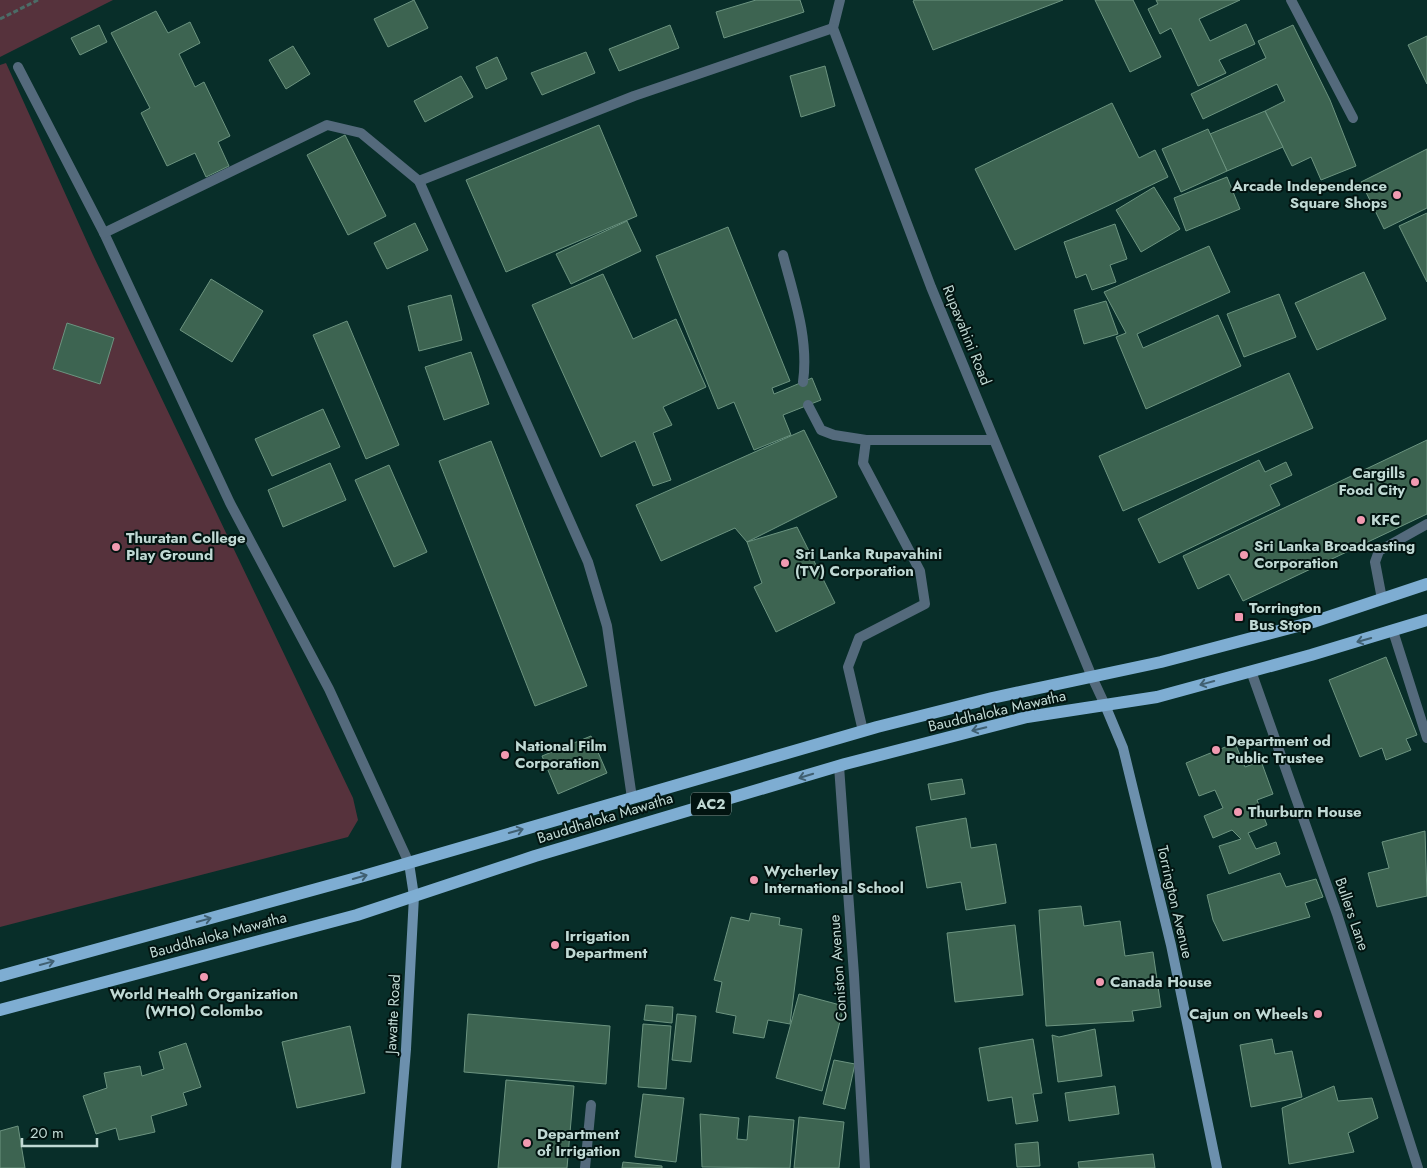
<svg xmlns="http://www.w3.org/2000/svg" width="1427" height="1168" viewBox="0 0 1427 1168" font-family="Jost,sans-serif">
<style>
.green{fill:#56323c}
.building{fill:#3d6451;stroke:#6c9480}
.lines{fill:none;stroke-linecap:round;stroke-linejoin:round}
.path{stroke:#4b6c67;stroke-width:3;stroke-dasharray:5 2.5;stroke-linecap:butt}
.service{stroke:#546a7c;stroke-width:10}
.minor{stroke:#546a7c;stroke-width:10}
.tertiary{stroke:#546a7c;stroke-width:10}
.secondary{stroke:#6c90ad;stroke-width:10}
.primary{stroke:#7eadd2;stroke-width:12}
.oneway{stroke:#406072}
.poi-dot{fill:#f19ab1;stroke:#021411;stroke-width:2}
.labels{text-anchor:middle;stroke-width:4;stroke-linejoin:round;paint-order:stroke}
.shield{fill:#021411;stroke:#879e9a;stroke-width:1}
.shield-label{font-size:14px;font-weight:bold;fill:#c0d9d4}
.poi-label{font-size:15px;font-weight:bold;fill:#c0d9d4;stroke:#021411;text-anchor:start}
.street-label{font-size:15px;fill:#c0d9d4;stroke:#021411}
</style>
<rect width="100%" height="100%" fill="#082e29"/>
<g class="green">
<polygon points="0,0 113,0 0,57"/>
<polygon points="6,63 93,255 353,798 358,820 348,837 0,927 0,65"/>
</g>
<g class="building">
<polygon points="414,0 428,28 388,47 374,19"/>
<polygon points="756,0 800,0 804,12 724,38 716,12"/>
<polygon points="915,0 1063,0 933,50 913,1"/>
<polygon points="1095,0 1133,0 1161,57 1130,72"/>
<polygon points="1156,0 1240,0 1199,19 1210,41 1246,24 1255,44 1219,60 1226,73 1198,86 1171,28 1160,34 1148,9 1158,4"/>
<polygon points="156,11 168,33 190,22 200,43 179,54 195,87 204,82 230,136 218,142 229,166 206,177 195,153 167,166 141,113 150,108 111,33"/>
<polygon points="99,25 107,42 80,55 71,38"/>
<polygon points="670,25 679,48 619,71 609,49"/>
<polygon points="1293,25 1330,100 1356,166 1321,180 1311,157 1292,166 1265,111 1285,101 1277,84 1203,119 1191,94 1266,58 1258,41"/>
<polygon points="1427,36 1427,84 1408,45"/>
<polygon points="293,46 310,74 286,89 269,60"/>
<polygon points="586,52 595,73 542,95 531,73"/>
<polygon points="497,57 507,79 486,89 476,67"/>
<polygon points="825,66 835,106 801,117 790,76"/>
<polygon points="461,76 473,97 425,122 414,101"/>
<polygon points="1112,103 1139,158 1155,150 1168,177 1015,250 975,169"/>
<polygon points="1265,111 1283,147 1227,171 1210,134"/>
<polygon points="599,125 637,216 506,272 466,180"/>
<polygon points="1208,129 1227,171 1181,192 1162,149"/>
<polygon points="345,135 386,216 348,235 307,155"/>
<polygon points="1427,149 1427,208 1384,229 1361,182"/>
<polygon points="1227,177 1240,209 1186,231 1174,198"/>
<polygon points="1154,187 1180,229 1141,252 1116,210"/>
<polygon points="1427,213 1427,282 1399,226"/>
<polygon points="627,221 641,251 571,284 556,254"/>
<polygon points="415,223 428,250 387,269 374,243"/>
<polygon points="1115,224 1127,259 1110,265 1116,282 1092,290 1086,274 1076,278 1064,242"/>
<polygon points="728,227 790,381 772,388 774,394 812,378 821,400 783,415 791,435 754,450 734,402 718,409 656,256"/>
<polygon points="1209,246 1230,292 1137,334 1143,348 1218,315 1241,366 1146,409 1116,337 1126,333 1104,292"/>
<polygon points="1364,272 1386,319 1317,350 1295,303"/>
<polygon points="603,274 633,339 676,319 706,387 663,407 672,425 653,433 671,480 653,486 635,441 601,457 532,305"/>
<polygon points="211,279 263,311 232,362 180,330"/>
<polygon points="1279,294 1296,337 1244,357 1227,314"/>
<polygon points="451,295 462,340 419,351 408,306"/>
<polygon points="1106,301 1118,334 1084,344 1074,310"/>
<polygon points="347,321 399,445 366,459 313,335"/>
<polygon points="67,323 114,338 100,384 53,369"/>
<polygon points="471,352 489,404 444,420 425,367"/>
<polygon points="1289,373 1313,428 1123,511 1099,456"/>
<polygon points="323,409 340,447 272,476 255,439"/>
<polygon points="804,430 837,497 747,542 735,528 661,561 636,505"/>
<polygon points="1427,440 1427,514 1243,601 1229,574 1198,589 1183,556"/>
<polygon points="491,441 587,686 535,706 439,461"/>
<polygon points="1259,460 1265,472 1286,462 1292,475 1270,485 1280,505 1159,563 1138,519"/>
<polygon points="330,463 346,500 283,527 268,490"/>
<polygon points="389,465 427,552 394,567 355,480"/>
<polygon points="797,527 835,603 776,632 754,587 762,583 747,542"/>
<polygon points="1386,657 1417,735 1406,739 1411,750 1386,760 1382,748 1360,757 1329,680"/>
<polygon points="591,736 607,773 558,794 542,756"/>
<polygon points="1235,743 1245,767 1261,761 1273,794 1257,800 1267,825 1248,833 1256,849 1276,842 1280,854 1229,874 1219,846 1241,839 1232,830 1213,838 1204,816 1223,808 1215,790 1199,796 1186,763"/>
<polygon points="962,779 965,794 931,800 928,784"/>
<polygon points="966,818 971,848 996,844 1006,903 966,910 961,882 927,888 916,827"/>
<polygon points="1425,831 1427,896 1377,907 1368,873 1389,868 1382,842"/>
<polygon points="1280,873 1286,887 1316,879 1323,897 1305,903 1310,917 1223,941 1213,920 1207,895"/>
<polygon points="1081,906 1084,926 1120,921 1125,956 1153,952 1161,1007 1132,1011 1134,1021 1046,1026 1039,910"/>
<polygon points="751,913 780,918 779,925 802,929 790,1024 768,1020 764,1038 733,1033 736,1016 716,1012 722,982 714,980 731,917 749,921"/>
<polygon points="1015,925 1023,995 955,1002 947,933"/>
<polygon points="799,994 844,1006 822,1091 776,1078"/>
<polygon points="646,1005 673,1007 672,1023 644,1020"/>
<polygon points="468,1014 610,1026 606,1084 464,1072"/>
<polygon points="677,1014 696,1016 691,1062 672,1060"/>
<polygon points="643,1024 671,1026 666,1089 638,1087"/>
<polygon points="350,1026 365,1093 297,1108 282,1042"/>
<polygon points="1095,1029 1102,1076 1058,1082 1052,1035 1059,1037"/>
<polygon points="1033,1039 1042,1093 1033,1094 1038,1121 1016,1124 1012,1097 988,1101 979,1048"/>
<polygon points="1272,1039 1275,1054 1292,1051 1302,1097 1251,1107 1240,1045"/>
<polygon points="186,1043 201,1087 183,1093 187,1105 151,1116 155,1132 119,1140 116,1128 96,1134 83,1096 107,1088 104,1073 140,1066 142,1076 164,1069 159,1052"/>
<polygon points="834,1060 855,1064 845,1109 823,1104"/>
<polygon points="506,1080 574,1086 567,1168 498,1168"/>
<polygon points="1115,1086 1119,1114 1069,1121 1065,1093"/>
<polygon points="1334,1086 1338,1101 1372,1098 1378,1118 1348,1133 1354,1152 1289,1164 1282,1108"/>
<polygon points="643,1094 684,1098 676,1162 635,1157"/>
<polygon points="700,1114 739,1118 737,1139 747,1140 749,1116 794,1120 790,1168 702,1167"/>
<polygon points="799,1117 844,1122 839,1168 794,1168"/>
<polygon points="18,1126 25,1168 0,1168 0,1131"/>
<polygon points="1038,1142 1040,1166 1017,1167 1015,1144"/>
<polygon points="1153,1154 1155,1168 1079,1168 1078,1162"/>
<polygon points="623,1162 662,1166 662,1168 622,1168"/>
</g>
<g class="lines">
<polyline class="path" points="0,19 38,0"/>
<g class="service">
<polyline points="1291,0 1353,118"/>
<path d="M783,255C794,297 809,339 803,382"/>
<polyline points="808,405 821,430 834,435 866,440"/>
<polyline points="1382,599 1375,562 1379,551 1427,524"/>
<polyline points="863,731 848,667 859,638 925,604 920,571 863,463 866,440 993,440"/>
<polyline points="585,1168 591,1105"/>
</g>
<g class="minor">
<polyline points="840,0 833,28 931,287 1092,677"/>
<polyline points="18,67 104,233 230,503 329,689 409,863"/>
<polyline points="419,181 634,96 833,28"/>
<polyline points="104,233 327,125 361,133 419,181 588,562 607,626 632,798"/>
<polyline points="1393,631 1427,738"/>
<polyline points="839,766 854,975 865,1168"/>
</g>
<g class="tertiary">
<polyline points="1251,671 1337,914 1418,1168"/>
<polyline points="1092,677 1105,705"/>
</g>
<g class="secondary">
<polyline points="1105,705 1123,748 1171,945 1217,1168"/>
<polyline points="396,1168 406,1049 414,896 409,863"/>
</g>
<g class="primary">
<polyline points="0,976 360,877 877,727 992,698 1161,662 1313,622 1427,584"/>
<polyline points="0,1010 357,915 535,856 845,764 1027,717 1157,697 1311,655 1427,620"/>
</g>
</g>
<defs><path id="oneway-shaft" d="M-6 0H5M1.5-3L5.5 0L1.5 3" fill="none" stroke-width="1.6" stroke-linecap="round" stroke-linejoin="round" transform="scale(1.25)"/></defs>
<g class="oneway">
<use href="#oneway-shaft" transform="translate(1364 640) rotate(164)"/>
<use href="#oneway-shaft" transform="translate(1207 683) rotate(165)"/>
<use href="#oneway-shaft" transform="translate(979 729) rotate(166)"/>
<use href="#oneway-shaft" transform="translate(806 776) rotate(163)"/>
<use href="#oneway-shaft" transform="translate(516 831) rotate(-16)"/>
<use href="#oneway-shaft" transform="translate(360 877) rotate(-16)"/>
<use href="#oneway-shaft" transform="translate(204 920) rotate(-15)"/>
<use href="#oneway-shaft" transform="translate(47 963) rotate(-15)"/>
</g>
<g class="poi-dot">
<circle cx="1397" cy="195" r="5"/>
<circle cx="1415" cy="482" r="5"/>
<circle cx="1361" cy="520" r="5"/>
<circle cx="116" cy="547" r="5"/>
<circle cx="1244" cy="555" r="5"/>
<circle cx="785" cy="563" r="5"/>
<rect x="1234" y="612" width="10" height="10" rx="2.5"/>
<circle cx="1216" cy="750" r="5"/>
<circle cx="505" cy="755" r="5"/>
<circle cx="1238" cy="812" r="5"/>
<circle cx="754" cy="880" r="5"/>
<circle cx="555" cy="945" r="5"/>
<circle cx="204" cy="977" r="5"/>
<circle cx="1100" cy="982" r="5"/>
<circle cx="1318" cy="1014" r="5"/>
<circle cx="527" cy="1143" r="5"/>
</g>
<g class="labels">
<rect class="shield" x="691" y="792.5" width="40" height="23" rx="4"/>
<g class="shield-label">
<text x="711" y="809">AC2</text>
</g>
<g class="poi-label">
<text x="1387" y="191" text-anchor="end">Arcade Independence<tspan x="1387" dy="17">Square Shops</tspan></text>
<text x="1405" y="478" text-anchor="end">Cargills<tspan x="1405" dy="17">Food City</tspan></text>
<text x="1371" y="525">KFC</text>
<text x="126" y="543">Thuratan College<tspan x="126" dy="17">Play Ground</tspan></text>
<text x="1254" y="551">Sri Lanka Broadcasting<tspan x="1254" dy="17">Corporation</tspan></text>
<text x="795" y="559">Sri Lanka Rupavahini<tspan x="795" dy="17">(TV) Corporation</tspan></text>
<text x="1249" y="613">Torrington<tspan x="1249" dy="17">Bus Stop</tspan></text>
<text x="1226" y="746">Department od<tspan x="1226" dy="17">Public Trustee</tspan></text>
<text x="515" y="751">National Film<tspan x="515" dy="17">Corporation</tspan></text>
<text x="1248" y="817">Thurburn House</text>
<text x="764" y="876">Wycherley<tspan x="764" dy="17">International School</tspan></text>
<text x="565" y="941">Irrigation<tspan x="565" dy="17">Department</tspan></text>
<text x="1110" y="987">Canada House</text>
<text x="204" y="999" text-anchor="middle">World Health Organization<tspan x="204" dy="17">(WHO) Colombo</tspan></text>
<text x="1308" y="1019" text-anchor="end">Cajun on Wheels</text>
<text x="537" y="1139">Department<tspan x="537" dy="17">of Irrigation</tspan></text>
</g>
<g class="street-label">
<text transform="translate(967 335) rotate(68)" y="5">Rupavahini Road</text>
<text transform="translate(997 711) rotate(-13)" y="5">Bauddhaloka Mawatha</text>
<text transform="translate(605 818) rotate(-17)" y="5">Bauddhaloka Mawatha</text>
<text transform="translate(1175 902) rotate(77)" y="5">Torrington Avenue</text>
<text transform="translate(1352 914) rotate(71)" y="5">Bullers Lane</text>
<text transform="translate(218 935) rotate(-15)" y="5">Bauddhaloka Mawatha</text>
<text transform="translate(838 968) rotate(-94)" y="5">Coniston Avenue</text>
<text transform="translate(393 1014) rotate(-87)" y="5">Jawatte Road</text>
</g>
</g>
<path d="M22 1138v8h75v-8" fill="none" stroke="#c0d9d4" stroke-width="2.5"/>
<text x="30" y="1138" font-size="15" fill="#c0d9d4" stroke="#021411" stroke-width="4" paint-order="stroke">20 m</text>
</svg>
